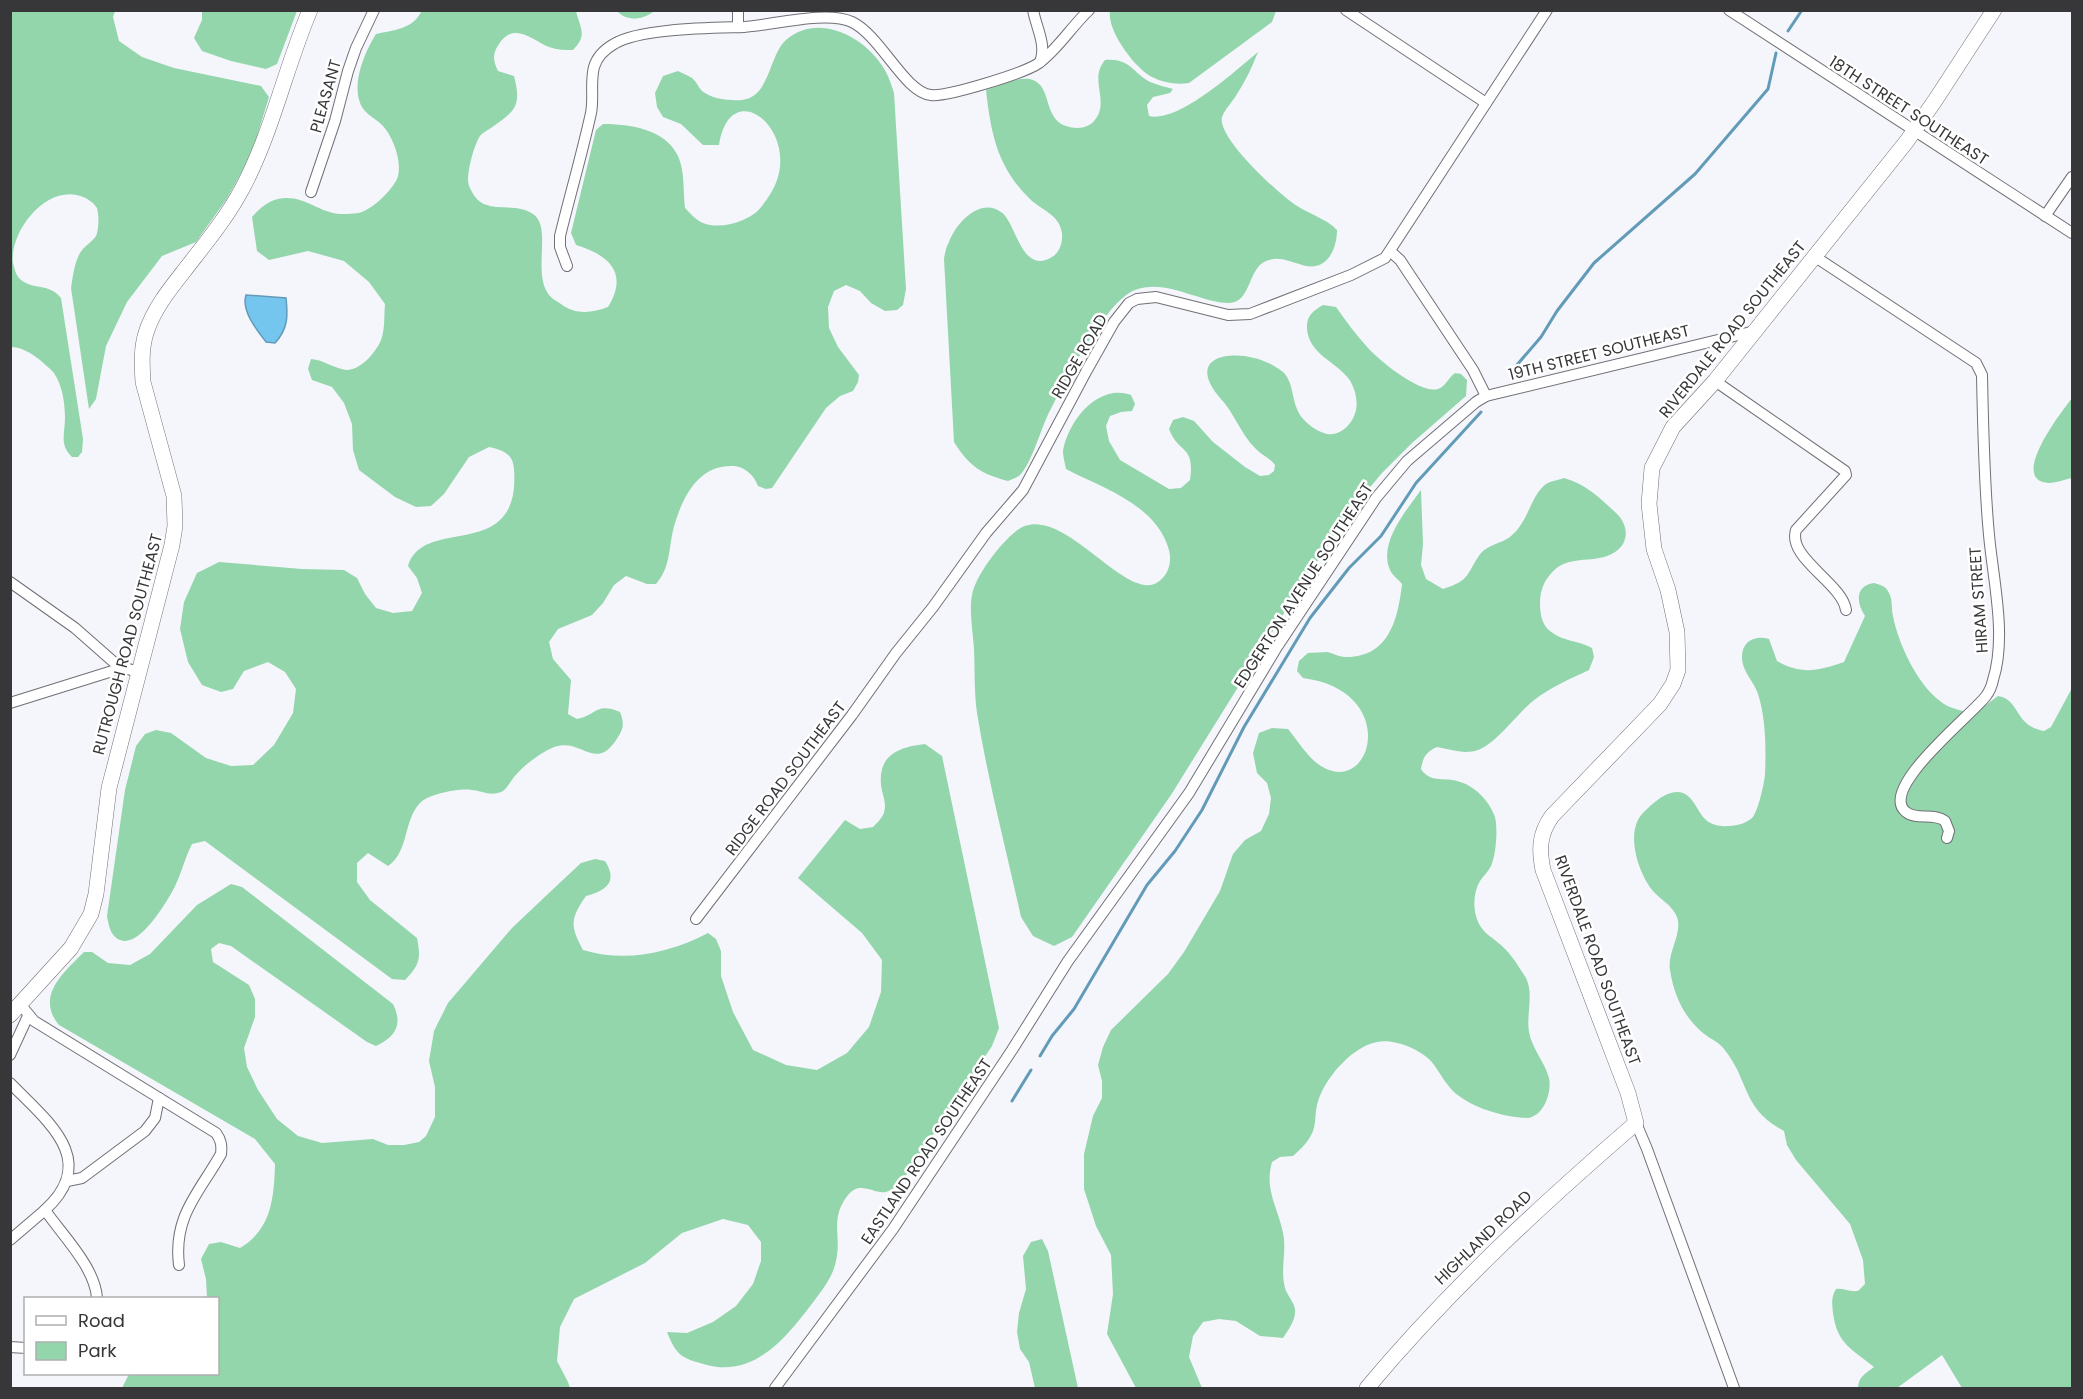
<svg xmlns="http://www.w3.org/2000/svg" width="2083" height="1399" viewBox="0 0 2083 1399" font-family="Poppins,sans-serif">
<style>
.green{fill:#93d6ac}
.water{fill:#75c6ee;stroke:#629bb8;stroke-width:1.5}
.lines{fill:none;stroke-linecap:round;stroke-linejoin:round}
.stream{stroke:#629bb8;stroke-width:3}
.street-casing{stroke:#707076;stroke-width:12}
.secondary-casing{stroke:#707076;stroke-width:16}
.street{stroke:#fff;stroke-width:10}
.secondary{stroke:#fff;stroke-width:15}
.labels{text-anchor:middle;stroke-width:5;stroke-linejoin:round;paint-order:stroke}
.street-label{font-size:16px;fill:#373739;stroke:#fff}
</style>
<rect width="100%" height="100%" fill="#f5f5fc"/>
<g class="green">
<path d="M422,10L576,11C580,28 588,35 573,50C565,50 557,50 549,47C532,40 514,21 499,44C492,54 493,60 498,71L514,76C522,107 515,111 491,128C488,130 482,133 480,136C474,145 468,169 468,180C468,185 470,188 472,192C485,217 512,200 533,214C553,227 531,275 550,296C552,299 557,301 561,304C575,315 592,313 608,307C629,273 609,255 576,245L571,233L596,130L603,124C630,124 665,129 678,156C685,171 683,192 685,208C690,213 697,221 703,223C716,228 731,225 743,220C758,213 760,209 769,196C809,137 731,69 719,145H703L681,124L663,117L657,107L655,93L663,76L678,71C683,74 691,76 694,80C697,83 699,88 702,91C712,99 729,101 742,100C770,97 769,55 786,40C817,13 861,35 881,64C887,72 891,83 894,93L906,289L903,305L897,310L885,311L871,303L860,291L846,285L834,291L828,307L829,328L838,347L859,375L858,382L853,391L840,396L826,408L772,488L766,489L758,486C754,476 746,467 734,466C700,464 684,494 675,523C668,545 672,566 656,584H647L626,576L614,585L603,603L592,615L558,629L549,642L553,659L571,680L568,714L577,719C597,715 596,702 620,712C624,722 624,728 618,737C596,774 582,737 554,747C540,753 524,765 514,777C511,781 507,788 503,791C492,797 482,791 472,790C459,788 429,794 420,803C403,821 409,852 388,866L368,853L357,863V882L370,900L417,938C421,958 420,965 405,980L392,979L205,841L192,844C184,860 180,878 172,892C164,906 142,942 124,941C111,939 109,927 107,916L125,790L136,746L145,734L156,730L171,733L206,758L231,766L253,765L274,745L293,713L296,689L285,672L268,662L244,671L233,689L221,692L202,685L188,662L180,629L184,602L197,573L219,562L302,569L344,570L357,578L365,594L376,608L393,613L412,611L422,593L417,578L408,566C424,514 521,565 514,469C513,453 502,450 489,447L469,457L444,494L431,506L416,507L395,497L359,470L353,450L352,424L344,403L332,387L312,380L308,369L311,359C324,360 333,368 346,370C361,371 379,349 382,337C385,327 384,314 385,304L369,282L344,261L308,251L269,260L257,251L252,217C262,206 271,198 287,198C306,198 320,212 339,214C345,214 356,214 362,212C374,207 389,193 396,181C404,166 394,138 383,126C378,120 370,117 365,111C348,91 364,53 376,34C394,30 414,29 422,10Z"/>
<path d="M10,11H115L113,17L119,41L142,57L174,68L261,86L269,97L251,156L226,200L196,242L162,256L127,302L106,346L96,399L89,409L71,288C73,276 74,264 80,253C84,246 92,242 96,236C99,230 99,215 97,208C94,203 88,199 83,197C48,182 9,231 13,263C14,267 16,276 20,279C33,291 48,282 61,298L83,439L82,452L78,457H72C59,445 65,433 65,418C65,402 62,385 54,373C50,368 44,364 40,360C31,353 21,347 11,347Z"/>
<polygon points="202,11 202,10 297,11 277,64 266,69 231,61 202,51 194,38 202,20"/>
<path d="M617,11H654C643,20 627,22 617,11Z"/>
<path d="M1110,11V10L1276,11L1272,22L1189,83C1176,85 1164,83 1152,77C1135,68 1107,31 1110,11Z"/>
<path d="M1258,52C1252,67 1246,80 1237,94C1233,101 1225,109 1222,117C1217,137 1274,189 1290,201C1305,213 1326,218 1337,230C1337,248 1328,270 1306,266C1292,263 1280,255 1266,261C1248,268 1251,303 1229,303C1197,302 1167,278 1135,290C1105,301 1062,387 1047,417C1040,432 1031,464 1020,475C1018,477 1012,479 1008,481C981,474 969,466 954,442L944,259C945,253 946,247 949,242C956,223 980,197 1001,212C1016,221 1021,276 1052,257C1061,252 1064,238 1061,229C1058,216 1042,209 1032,201C998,169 991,135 986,90C1000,86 1022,74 1035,81C1054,91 1041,127 1078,128C1084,128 1091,125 1094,121C1111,102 1088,80 1105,60C1130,58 1132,72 1150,82C1157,85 1166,87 1173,89L1170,93L1153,97L1147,105L1149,116C1179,123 1235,71 1258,52Z"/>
<path d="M1323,305L1336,307C1346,321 1356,335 1368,348C1380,361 1420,394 1438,389C1446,386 1448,378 1455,373L1461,374L1467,380L1466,396L1412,443L1382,473L1351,510L1299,589L1171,795L1072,937L1054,946L1033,936L1021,917C1006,849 988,781 977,713C974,692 975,670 974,649C973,633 969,610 972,595C975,576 1000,544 1015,532C1058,495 1125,605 1158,582C1169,575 1172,561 1169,550C1156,504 1104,489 1066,469C1065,464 1063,456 1063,451C1068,421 1098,383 1131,395L1135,404L1132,411L1121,412L1110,416L1106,426L1109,441L1120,460L1169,489L1181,488L1190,480C1195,444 1179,455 1169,429L1173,420L1183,417L1194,421L1213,442L1245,467L1260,476L1269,475L1274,471L1275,465C1269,457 1261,455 1255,448C1241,434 1234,413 1221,399C1179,351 1244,347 1274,366C1277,368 1283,371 1285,374C1293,384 1292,398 1297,409C1301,420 1315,431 1327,434C1342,436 1353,423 1356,410C1358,400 1355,388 1349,379C1335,361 1309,354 1307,329C1306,316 1313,311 1323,305Z"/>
<path d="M2072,398V478C2066,479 2056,483 2049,483C2007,481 2063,410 2072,398Z"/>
<path d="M1564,478C1586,484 1600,498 1616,513C1632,528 1628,549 1607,556C1586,563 1564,555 1549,576C1543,583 1540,593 1540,602C1540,612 1541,624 1550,631C1563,642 1578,640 1592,648L1594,657L1589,670C1570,679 1549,688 1533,701C1517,714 1496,744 1478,750C1463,755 1451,749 1437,747C1426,752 1423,757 1421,769C1430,783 1443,777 1457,781C1474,785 1489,800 1495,817C1498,829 1496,855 1491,866C1488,872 1483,876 1480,881C1474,891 1473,905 1476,916C1481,933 1490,935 1502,946C1512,955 1519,967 1526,978C1534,994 1526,1015 1529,1032C1532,1049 1545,1062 1549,1078C1552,1092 1544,1116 1528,1118C1522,1118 1515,1117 1509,1116C1493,1113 1472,1106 1459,1096C1447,1088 1440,1072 1431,1061C1420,1049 1393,1038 1377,1042C1351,1047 1323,1080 1317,1105C1315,1113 1316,1123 1313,1131C1309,1141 1301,1149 1293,1156L1280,1157L1272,1162C1264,1190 1278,1207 1283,1233C1287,1251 1280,1269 1285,1288C1287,1295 1294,1302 1295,1309C1296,1320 1289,1329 1283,1338L1260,1336L1236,1321L1219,1319L1203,1322L1193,1336L1189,1357L1202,1388H1136L1107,1334L1113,1294L1111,1255L1096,1226L1084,1189V1154L1093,1116L1102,1098V1081L1098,1065L1103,1047L1111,1030L1168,974L1184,952L1220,891L1233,854L1245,840L1261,831L1269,814L1271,798L1267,783L1257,773L1253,753L1259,733L1272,728L1288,729C1297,740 1307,756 1318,764C1371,802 1403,691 1303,678L1297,671L1299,661L1308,653C1314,653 1321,652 1327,652C1333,653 1339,657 1345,657C1389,658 1398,619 1402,584C1399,580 1392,575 1390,570C1378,543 1406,511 1421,490L1423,544L1421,565L1426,579L1443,589C1472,580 1466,573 1481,553C1488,545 1502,543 1510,537C1529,522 1530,496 1546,484C1551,481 1559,480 1564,478Z"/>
<path d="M1874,583C1881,585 1886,586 1889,593C1893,600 1891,608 1893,616C1898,643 1917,684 1940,701C1949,709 1963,711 1975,713L1998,696C2020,699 2014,726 2044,731L2051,727L2072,688V1388H1962L1942,1355L1897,1388H1858C1858,1377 1866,1373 1874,1367C1852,1349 1837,1344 1833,1313C1832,1304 1831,1297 1836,1289C1843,1288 1849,1292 1858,1291L1865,1284L1863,1260L1850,1224L1796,1160L1787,1145L1784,1131C1741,1108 1750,1081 1724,1049C1719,1042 1709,1038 1703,1033C1683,1016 1674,995 1670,970C1667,952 1683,933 1677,917C1672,905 1661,900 1653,891C1638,873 1624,830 1644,812C1653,803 1669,788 1683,793C1695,798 1697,812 1706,820C1710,824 1721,827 1727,826C1736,826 1745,824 1752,818C1758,812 1764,784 1765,775C1766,749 1766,719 1758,694C1754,681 1742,672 1742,657C1742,641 1755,635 1769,639L1777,661C1801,675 1818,671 1844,662L1865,616C1856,602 1855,586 1874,583Z"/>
<path d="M925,744L942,756L999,1028L992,1046L899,1186C895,1187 890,1191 886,1192C873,1194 860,1180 848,1195C829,1219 842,1236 836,1261C833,1277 821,1292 811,1305C785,1339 754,1377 707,1365C682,1358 677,1357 667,1332L687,1333L713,1322L736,1306L753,1284L761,1261V1242L748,1225L723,1219L682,1233L645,1263L574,1299L560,1327L557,1361L568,1382L570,1388H122L129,1374H218V1298H207L206,1279L201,1259L209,1244L221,1242L240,1248C272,1229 274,1197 275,1164L255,1139L59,1025C35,996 64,972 84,952H92L108,963L130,965L150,954L197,905L231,884L242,887L393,1004C403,1025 396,1036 376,1046L367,1042L231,946L219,943L211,949L213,962L249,985L255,999V1017L244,1048L247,1067L258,1090L277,1119L298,1136L322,1143L373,1139L388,1145H404L419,1142L426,1136L435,1117V1087L429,1061L434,1031L448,1003L512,928L550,892L581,863L595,859L605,861C618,881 607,891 586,896C570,919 570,926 583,950C625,963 670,953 708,933L716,939L721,951V976L733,1012L753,1050L786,1065L817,1070L847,1053L869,1027L881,992L882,960L862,933L798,878L845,820L860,829L873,827C877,823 882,818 884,813C887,802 882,795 881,785C878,754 900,747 925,744Z"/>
<polygon points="1042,1239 1048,1251 1078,1388 1035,1388 1029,1362 1020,1349 1017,1332 1019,1313 1026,1289 1023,1256 1031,1242"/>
</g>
<path class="water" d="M246,295L286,298C288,316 288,329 275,343L266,342C257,330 241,311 246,295Z"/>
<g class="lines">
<g class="stream">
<polyline points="1788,31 1802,10"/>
<polyline points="1510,373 1541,337 1557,311 1594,263 1695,174 1768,89 1776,53"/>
<polyline points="1040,1056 1052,1036 1074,1009 1147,885 1175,851 1202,810 1244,727 1310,618 1349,568 1381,536 1416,483 1481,412"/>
<polyline points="1012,1101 1031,1070"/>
</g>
<g class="street-casing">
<g id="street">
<polyline points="738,10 738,27"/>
<path d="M1033,10C1036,27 1047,45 1040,62"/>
<polyline points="1346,10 1486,103"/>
<polyline points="1729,10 2072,233"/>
<polyline points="311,192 335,121 348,71 356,48 374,10"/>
<polyline points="2045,216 2072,177"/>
<polyline points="1391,252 1400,260 1473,370 1486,396"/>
<path d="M1814,256L1976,363L1982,375C1983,428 1984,482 1989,535C1993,580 2007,636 1993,680C1992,685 1989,692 1986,696C1973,714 1877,789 1906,812C1917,821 1933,812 1945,821L1949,831L1947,838"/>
<path d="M567,266L560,247V236C570,195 582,154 591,113C594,98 590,82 594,67C597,57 605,49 614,44C640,28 713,28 744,27C773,25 827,10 852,22C881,36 905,93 931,95C947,97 1025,73 1039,63C1059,48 1071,27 1089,10"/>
<path d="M1715,381L1845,471L1846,475L1796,530C1787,558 1842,583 1846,610"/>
<polyline points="10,582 75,628 117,665 140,673"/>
<polyline points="10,703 122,668"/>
<polyline points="696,919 852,715 896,653 933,607 986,533 1023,490 1087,370 1114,322 1129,303 1137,299 1156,297 1228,315 1250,314 1351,275 1385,258 1547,10"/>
<path d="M20,1004L34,1021L216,1133C221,1140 222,1145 221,1154C199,1193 173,1216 179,1265"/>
<polyline points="10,1055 28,1016"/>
<path d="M10,1083C47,1121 100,1160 45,1210"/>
<polyline points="1636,1123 1647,1149 1734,1388"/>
<polyline points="67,1181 82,1178 145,1131 155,1118 159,1098"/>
<path d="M10,1240L45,1210C62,1235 95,1267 97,1298"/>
<polyline points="10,1347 26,1348"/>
<polyline points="775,1388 893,1229 1012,1050 1068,961 1189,793 1277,647 1376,498 1407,461 1476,402 1486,396 1755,331"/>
</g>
</g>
<g class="secondary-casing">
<g id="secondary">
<path d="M10,1015L71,948L91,914L96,894L109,788L172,545L175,526L174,496L143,382C142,365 141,349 146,333C153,310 169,290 184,271C204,245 226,219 242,189C272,133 285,69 310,10"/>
<path d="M1367,1388C1448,1291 1540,1206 1636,1123L1628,1093L1543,870C1539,850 1539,834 1552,816L1660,704L1673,684L1678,670L1677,632L1668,590L1654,549L1649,504L1652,468L1673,427L1715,381L1907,141L1936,99L1994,10"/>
</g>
</g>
<use href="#street" class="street"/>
<use href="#secondary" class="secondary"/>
</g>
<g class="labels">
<g class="street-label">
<text transform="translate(325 96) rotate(-74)" y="6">PLEASANT</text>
<text transform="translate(1909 110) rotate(33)" y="6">18TH STREET SOUTHEAST</text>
<text transform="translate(1732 329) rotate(-51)" y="6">RIVERDALE ROAD SOUTHEAST</text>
<text transform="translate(1599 352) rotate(-14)" y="6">19TH STREET SOUTHEAST</text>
<text transform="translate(1079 356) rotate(-60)" y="6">RIDGE ROAD</text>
<text transform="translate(1303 585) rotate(-57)" y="6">EDGERTON AVENUE SOUTHEAST</text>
<text transform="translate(1978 600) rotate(-94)" y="6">HIRAM STREET</text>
<text transform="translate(127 644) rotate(-75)" y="6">RUTROUGH ROAD SOUTHEAST</text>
<text transform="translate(785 778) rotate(-53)" y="6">RIDGE ROAD SOUTHEAST</text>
<text transform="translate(1598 960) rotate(70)" y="6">RIVERDALE ROAD SOUTHEAST</text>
<text transform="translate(926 1151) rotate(-56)" y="6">EASTLAND ROAD SOUTHEAST</text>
<text transform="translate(1483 1237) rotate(-44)" y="6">HIGHLAND ROAD</text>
</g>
</g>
<rect width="2083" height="1399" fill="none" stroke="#373739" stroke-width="24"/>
<rect x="24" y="1297" width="195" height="78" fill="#ffffff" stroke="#afafb0" stroke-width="1.5"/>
<rect x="36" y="1316" width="30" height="9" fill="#ffffff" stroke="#afafb0" stroke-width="1.5"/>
<text x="78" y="1327" font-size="18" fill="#373739">Road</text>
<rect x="36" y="1342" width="30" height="18" fill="#93d6ac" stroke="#afafb0" stroke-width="1.5"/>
<text x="78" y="1357" font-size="18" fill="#373739">Park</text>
</svg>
